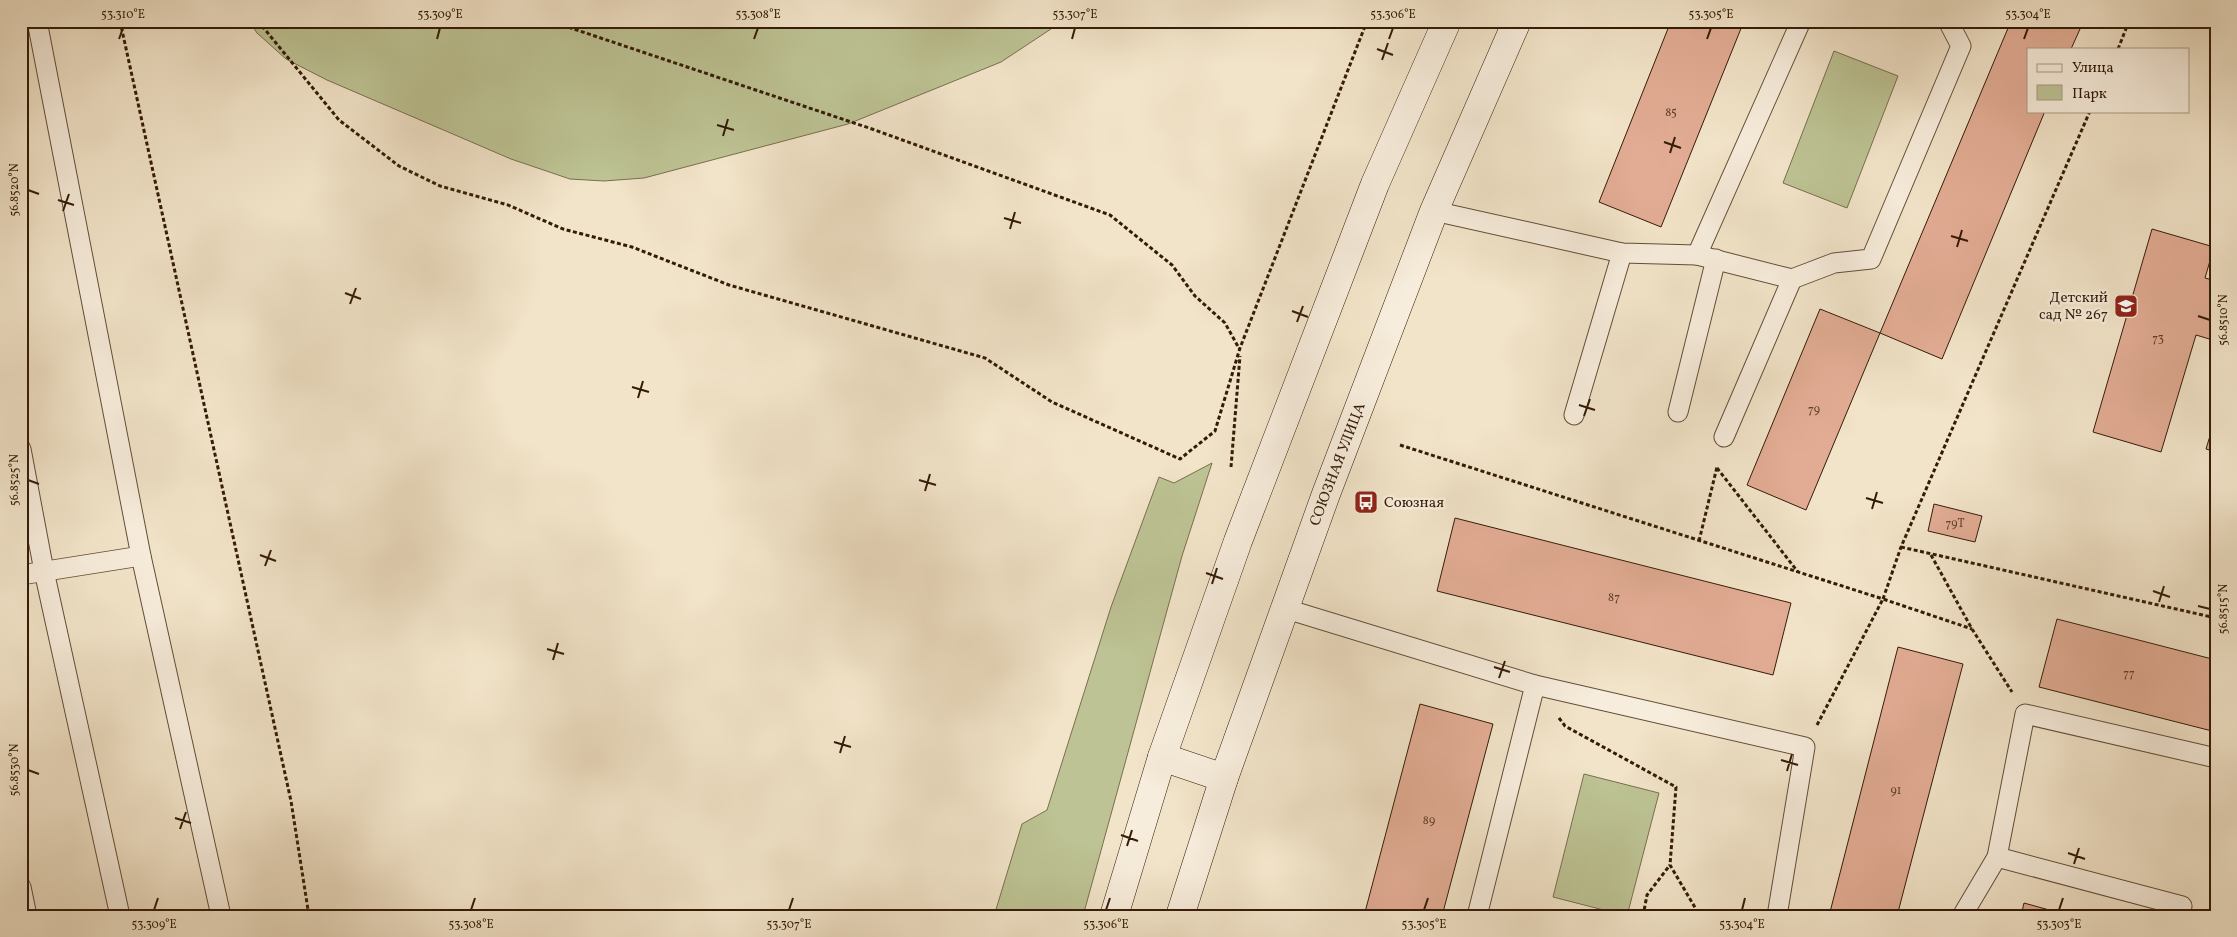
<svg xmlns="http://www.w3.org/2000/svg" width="2237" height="937" viewBox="0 0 2237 937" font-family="Vollkorn,serif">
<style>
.green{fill:#bdc394;stroke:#786f4e}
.building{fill:#e2ac94;stroke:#341b08}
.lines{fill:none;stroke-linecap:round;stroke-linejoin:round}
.lane-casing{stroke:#644d38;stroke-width:21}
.secondary-casing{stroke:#341b08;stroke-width:29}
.path{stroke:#341b08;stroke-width:3;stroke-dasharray:4 2.5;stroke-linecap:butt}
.lane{stroke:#f7eddc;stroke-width:19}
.secondary{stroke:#f7eddc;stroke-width:28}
.ticks{fill:none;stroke:#341b08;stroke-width:2}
.labels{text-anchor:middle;stroke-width:5;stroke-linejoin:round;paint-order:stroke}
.number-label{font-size:12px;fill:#603f2b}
.poi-label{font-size:15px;fill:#341b08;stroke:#f7eddc;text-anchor:end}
.street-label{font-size:15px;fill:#341b08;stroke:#f7eddc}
.neatline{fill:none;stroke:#341b08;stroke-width:2}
.ticks-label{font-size:12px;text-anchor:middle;fill:#341b08}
</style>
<rect width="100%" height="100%" fill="#f2e4c9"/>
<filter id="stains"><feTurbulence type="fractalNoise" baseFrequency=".004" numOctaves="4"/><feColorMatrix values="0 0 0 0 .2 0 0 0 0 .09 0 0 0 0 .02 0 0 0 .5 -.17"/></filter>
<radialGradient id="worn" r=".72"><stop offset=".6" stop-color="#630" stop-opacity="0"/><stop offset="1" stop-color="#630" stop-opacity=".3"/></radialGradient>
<g class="green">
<polygon points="249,21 1063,21 1001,62 848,124 644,178 604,181 570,179 511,159 327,80 286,59 257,33"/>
<polygon points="1834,51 1898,76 1847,208 1783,183"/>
<polygon points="1212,463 1182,556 1083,916 994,916 1022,824 1047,810 1111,607 1159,477 1174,483"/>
<polygon points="1584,774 1659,793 1627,916 1553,897"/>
</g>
<g class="building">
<polygon points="1671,21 1744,21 1661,227 1599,202"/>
<polygon points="2011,21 2061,21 2080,29 2071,49 2028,49 2028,111 2045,111 1942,359 1880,333"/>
<polygon points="2152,229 2214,247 2205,278 2216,281 2216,341 2196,335 2161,452 2093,432"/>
<polygon points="1820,309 1880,333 1806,510 1747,485"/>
<polygon points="2216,416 2216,452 2206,449"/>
<polygon points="1934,504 1982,516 1975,542 1928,531"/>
<polygon points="1455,518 1791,603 1773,675 1437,591"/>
<polygon points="2057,619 2216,660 2216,732 2039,687"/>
<polygon points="1898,647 1963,664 1897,916 1829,916"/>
<polygon points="1420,704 1493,724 1442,916 1364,916"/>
<polygon points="2024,903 2071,916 2021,916"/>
</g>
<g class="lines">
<g class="lane-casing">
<g id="lane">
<polyline points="37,21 141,556 221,916"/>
<polyline points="1434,211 1622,253 1697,255 1801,21"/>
<polyline points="1697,255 1792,279 1834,263 1871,259 1961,46 1948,21"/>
<polyline points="1678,412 1716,259"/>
<polyline points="1574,415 1622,253"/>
<polyline points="1724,437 1792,279"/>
<polyline points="21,449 44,571 120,916"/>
<polyline points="21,575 141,556"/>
<polyline points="1283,608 1535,685 1477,916"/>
<polyline points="1535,685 1805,747 1777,916"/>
<polyline points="1997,857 2182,906"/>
<polyline points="21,887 27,916"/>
<polyline points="1962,916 1997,857 2025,714 2216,758"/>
</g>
</g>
<g class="secondary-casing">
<g id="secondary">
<polyline points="1162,757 1224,778"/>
<polyline points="1114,916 1162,757 1238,541 1375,184 1447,21"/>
<polyline points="1180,916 1224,778 1326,494 1434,211 1517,21"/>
</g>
</g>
<g class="path">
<polyline points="120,21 291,801 309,916"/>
<polyline points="258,21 339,120 399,166 440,186 508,205 563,229 632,247 729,285 985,358 1052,402 1180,459 1215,431 1240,348 1367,21"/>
<polyline points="550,21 872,129 1110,215 1172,265 1195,296 1225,323 1240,350"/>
<polyline points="2118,49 2129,21"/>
<polyline points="1400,445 1883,599 1901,547 2090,111"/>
<polyline points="1231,467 1240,356"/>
<polyline points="1717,468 1798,572"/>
<polyline points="1699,541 1717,467"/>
<polyline points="1901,547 2216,618"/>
<polyline points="1931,555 1972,629 2012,692"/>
<polyline points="1559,718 1565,726 1676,787 1670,865 1700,916"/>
<polyline points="1817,725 1883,599 1972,629"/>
<polyline points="1643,916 1647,895 1670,865"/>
</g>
<use href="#lane" class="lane"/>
<use href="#secondary" class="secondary"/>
</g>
<path class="ticks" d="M119,39L123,28M437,39L440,28M754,39L758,28M1072,39L1075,28M1389,39L1393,28M1707,39L1711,28M2024,39L2028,28M1377,49L1393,55M1382,60L1388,43M717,125L734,130M723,136L728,119M1664,142L1681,148M1670,153L1675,137M28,190L39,194M58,200L74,205M63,211L69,194M1004,218L1021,223M1010,229L1015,212M1951,236L1968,241M1957,247L1962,230M345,293L361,299M350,304L356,288M1292,311L1308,317M2198,316L2210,320M1297,322L1303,306M632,387L649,392M638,398L643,381M1579,405L1595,410M1584,416L1590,399M28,480L39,484M919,480L936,485M925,491L930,474M1866,498L1883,503M1872,509L1877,492M260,555L276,561M265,566L271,550M1206,573L1223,579M1212,584L1217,568M2153,591L2170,597M2159,602L2164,586M2198,606L2210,609M547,649L564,654M553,660L558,643M1494,667L1510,672M1499,678L1505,661M834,742L851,747M840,753L845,736M1781,760L1798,765M28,770L39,774M1787,771L1792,754M175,818L191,823M180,829L186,812M1121,835L1138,841M1127,846L1132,830M2068,853L2085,859M2074,864L2079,848M154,910L158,898M471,910L475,898M789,910L793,898M1106,910L1110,898M1424,910L1428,898M1742,910L1745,898M2059,910L2063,898"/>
<defs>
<g id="school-square" transform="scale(1.25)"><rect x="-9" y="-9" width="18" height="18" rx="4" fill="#8f2418" stroke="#f7eddc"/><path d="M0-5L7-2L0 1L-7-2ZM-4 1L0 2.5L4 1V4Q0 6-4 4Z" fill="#fff"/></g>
<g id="bus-square" transform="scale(1.25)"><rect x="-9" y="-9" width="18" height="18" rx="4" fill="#8f2418" stroke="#f7eddc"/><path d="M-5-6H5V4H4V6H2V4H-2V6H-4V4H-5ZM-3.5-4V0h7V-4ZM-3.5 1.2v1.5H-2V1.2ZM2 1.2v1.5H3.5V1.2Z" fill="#fff"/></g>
</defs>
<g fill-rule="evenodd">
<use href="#school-square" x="2126" y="306"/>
<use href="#bus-square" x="1366" y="502"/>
</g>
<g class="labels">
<g class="number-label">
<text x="1671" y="116">85</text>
<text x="2158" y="342">73</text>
<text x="1814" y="413">79</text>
<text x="1955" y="527">79Т</text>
<text x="1614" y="601">87</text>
<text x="2129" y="677">77</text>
<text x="1896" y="794">91</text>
<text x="1429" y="824">89</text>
</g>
<g class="poi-label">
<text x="2108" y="302">Детский<tspan x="2108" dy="17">сад № 267</tspan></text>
<text x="1384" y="507" text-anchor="start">Союзная</text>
</g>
<g class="street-label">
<text transform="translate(1337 464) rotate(-69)" y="5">СОЮЗНАЯ УЛИЦА</text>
</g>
</g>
<rect width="2237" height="937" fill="none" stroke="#f2e4c9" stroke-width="55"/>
<rect x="2027" y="48" width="162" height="65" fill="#f7eddc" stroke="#a99987"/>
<rect x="2037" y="64" width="25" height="8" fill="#f7eddc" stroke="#a99987"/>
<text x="2072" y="72" font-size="15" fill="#341b08">Улица</text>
<rect x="2037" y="85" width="25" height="15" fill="#bdc394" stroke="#a99987"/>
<text x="2072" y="98" font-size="15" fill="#341b08">Парк</text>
<rect x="28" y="28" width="2182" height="882" class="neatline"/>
<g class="ticks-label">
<text x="123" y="18">53.310°E</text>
<text x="440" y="18">53.309°E</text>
<text x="758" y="18">53.308°E</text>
<text x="1075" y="18">53.307°E</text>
<text x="1393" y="18">53.306°E</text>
<text x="1711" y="18">53.305°E</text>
<text x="2028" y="18">53.304°E</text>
<text transform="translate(14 190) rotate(-90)" y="4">56.8520°N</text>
<text transform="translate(2223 320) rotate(-90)" y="4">56.8510°N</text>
<text transform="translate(14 480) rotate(-90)" y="4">56.8525°N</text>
<text transform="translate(2223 609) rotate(-90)" y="4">56.8515°N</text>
<text transform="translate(14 770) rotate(-90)" y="4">56.8530°N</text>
<text x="154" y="928">53.309°E</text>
<text x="471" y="928">53.308°E</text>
<text x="789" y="928">53.307°E</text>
<text x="1106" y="928">53.306°E</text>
<text x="1424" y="928">53.305°E</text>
<text x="1742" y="928">53.304°E</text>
<text x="2059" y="928">53.303°E</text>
</g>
<rect width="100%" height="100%" filter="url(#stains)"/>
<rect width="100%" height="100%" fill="url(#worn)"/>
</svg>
